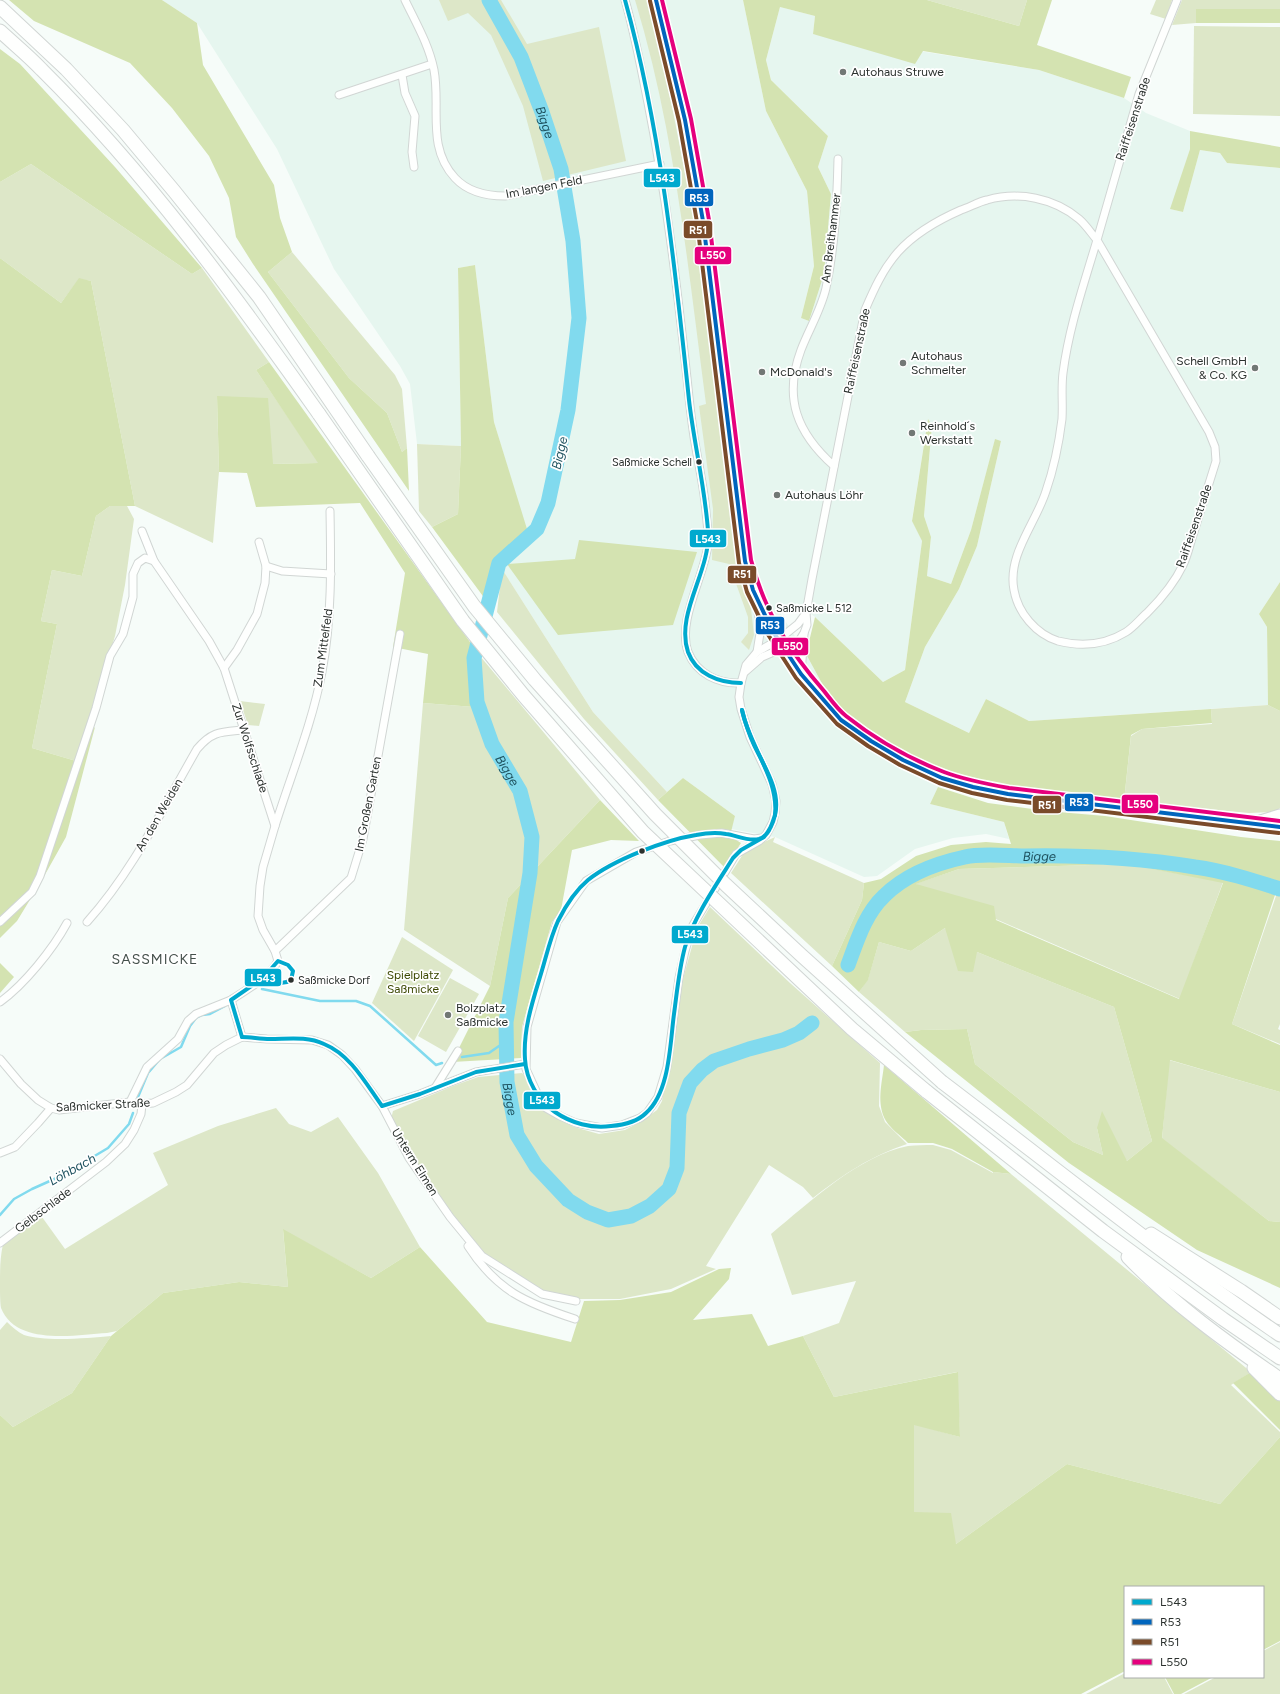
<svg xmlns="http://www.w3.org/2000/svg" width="1280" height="1694" viewBox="0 0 1280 1694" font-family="Figtree,sans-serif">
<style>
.built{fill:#e6f6ef}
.green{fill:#dde7c8}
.forest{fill:#d4e3b1;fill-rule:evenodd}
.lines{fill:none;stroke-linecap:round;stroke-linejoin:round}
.stream{stroke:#81daee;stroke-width:2.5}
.river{stroke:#81daee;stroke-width:15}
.minor-casing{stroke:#d1d6d4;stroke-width:9}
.secondary-casing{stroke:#d1d6d4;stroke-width:12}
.motorway-casing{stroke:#d1d6d4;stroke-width:15}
.minor{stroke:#fefffe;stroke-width:7}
.secondary{stroke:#fefffe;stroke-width:10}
.motorway{stroke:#fefffe;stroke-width:13}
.motorway-bridge-casing{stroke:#d1d6d4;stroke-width:15;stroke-linecap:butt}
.motorway-bridge{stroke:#fefffe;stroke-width:13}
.bus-1-casing{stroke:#fff;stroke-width:7}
.bus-2-casing{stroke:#fff;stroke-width:7}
.bus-3-casing{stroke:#fff;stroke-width:7}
.bus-4-casing{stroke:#fff;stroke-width:7}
.bus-1{stroke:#00a9ce;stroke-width:4}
.bus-2{stroke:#0065bd;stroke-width:4}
.bus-3{stroke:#7a4b2a;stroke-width:4}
.bus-4{stroke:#e5007d;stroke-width:4}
.poi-dot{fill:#727875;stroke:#fff;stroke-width:1.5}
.bus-dot{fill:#2b312e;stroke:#fff;stroke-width:1.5}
.labels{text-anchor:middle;stroke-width:3.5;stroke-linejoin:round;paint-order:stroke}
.bus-label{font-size:11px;fill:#2b312e;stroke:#fff;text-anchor:start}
.poi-label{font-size:12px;fill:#2b312e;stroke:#fff;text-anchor:start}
.street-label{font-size:12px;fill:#2b312e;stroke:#fff}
.park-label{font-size:12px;fill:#3c4802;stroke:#fff}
.water-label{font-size:13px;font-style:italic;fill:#1e525f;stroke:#fff}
.quarter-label{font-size:14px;letter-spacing:1px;fill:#45514c;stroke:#fff}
.line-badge{stroke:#fff;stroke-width:1.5}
.badge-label{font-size:11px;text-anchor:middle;font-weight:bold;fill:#fff}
</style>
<rect width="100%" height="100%" fill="#f6fcf9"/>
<polygon class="built" points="162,0 743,0 766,111 807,191 814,266 801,318 809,321 824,274 831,194 818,167 828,136 771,80 766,60 780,7 815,16 813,34 1039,70 1124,98 1146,113 1190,131 1190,149 1171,209 1183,212 1200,150 1220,153 1227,163 1280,168 1280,582 1259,614 1267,627 1268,705 1029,721 986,699 969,733 905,702 925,647 959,589 977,546 1001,441 995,440 971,530 951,584 927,576 931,537 924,516 932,425 928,419 912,520 922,541 905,670 883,682 815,617 797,603 779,611 806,654 825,689 891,748 946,772 930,804 1004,822 1009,839 986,834 953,838 915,849 877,876 864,877 775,837 731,829 735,816 683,778 667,792 593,712 496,560 526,529 494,422 475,265 458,268 461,446 417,444 410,384 400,366 334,269 277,149 197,23"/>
<g class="green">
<polygon points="439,0 501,0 527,44 599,27 626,161 543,181 523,106 491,35 468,13 448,21"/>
<path d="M635,0H649L656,25L694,219L738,560L751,609L754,635L749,650L741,642L748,633V617L729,564L712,560L713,509L699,406L706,404C688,269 675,131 635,0Z"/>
<polygon points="927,0 1027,0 1019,26"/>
<polygon points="1156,0 1172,0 1166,19 1150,14"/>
<polygon points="1182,0 1280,0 1280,9 1197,9 1196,23 1172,25"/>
<polygon points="1194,26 1280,27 1280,116 1193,114"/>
<polygon points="31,164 192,274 202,268 269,362 256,370 319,463 272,464 217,396 219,472 213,543 135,506 91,281 79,279 61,303 0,258 0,182"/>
<polygon points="292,252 395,375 402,389 407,448 402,452 387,413 349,378 268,272"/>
<polygon points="417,444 461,446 458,514 432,527 419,511"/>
<polygon points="110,506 127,506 134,519 125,585 115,636 76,761 32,748 57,624 41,621 52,570 82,576 96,516"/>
<polygon points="502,569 593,712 667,792 658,800 584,719 497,612"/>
<polygon points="480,656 600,800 508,898 490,986 404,930 423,703 474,707"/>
<polygon points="240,701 265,704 259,726 248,725"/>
<polygon points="1268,705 1280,711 1280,808 1275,812 1249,813 1124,801 1131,736 1142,729 1212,724 1211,709"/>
<polygon points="775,837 773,842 864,883 862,900 832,966 731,873 745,851"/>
<polygon points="1127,864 1223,882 1180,999 915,884 959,869"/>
<polygon points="1277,893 1280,894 1280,1024 1278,1029 1280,1030 1280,1044 1232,1024"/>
<path d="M710,907L790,983L880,1063L879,1106L885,1122L907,1144C869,1157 844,1174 813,1198L803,1187L769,1165L706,1266L716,1269L671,1289L620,1299H576L542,1293L483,1254L452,1216L411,1158L391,1119L393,1111L453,1086L478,1077L522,1073L526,1077L532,1095L544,1111L574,1127L599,1134L625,1130L642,1121L657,1110L662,1101L683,979L697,928Z"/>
<polygon points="945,928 977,952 1114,1007 1152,1141 1127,1161 1097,1128 1103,1155 1073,1142 975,1064 967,1029 921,1030 905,1032 859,992 868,979 879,942 911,951"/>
<polygon points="402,937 453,970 414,1041 372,1003"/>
<polygon points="450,978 479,994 446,1052 418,1036"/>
<polygon points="1169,1060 1280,1092 1280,1222 1269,1221 1162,1139"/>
<path d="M276,1108L289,1124L311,1132L338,1117L378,1173L420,1247L371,1278L283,1230L288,1287L239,1282L163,1293L117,1331L107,1333C75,1335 16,1346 1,1308C0,1302 0,1291 0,1284C0,1270 0,1258 3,1244L42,1217L65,1249L168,1185L153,1153L218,1126Z"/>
<path d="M933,1145L951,1150L993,1173V1172L1011,1174L1251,1372L1231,1385L1280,1432V1437L1220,1504L1067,1464L956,1544L914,1512V1424L960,1437L957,1372L834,1397L803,1336L839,1323L856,1281L792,1295L771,1234C810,1202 858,1156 908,1146C916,1145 925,1145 933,1145Z"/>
<path d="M7,1322C12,1327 18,1332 24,1335C45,1342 89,1338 111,1336L72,1393L13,1427L0,1415V1330Z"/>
<polygon points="1280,1642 1280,1694 1184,1694 1216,1677 1263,1677 1263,1651"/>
<polygon points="1125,1673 1125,1677 1164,1677 1173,1694 1086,1694"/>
</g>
<g class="forest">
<polygon points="9,0 162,0 197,23 203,65 274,185 280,218 292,252 268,272 349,378 387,413 402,452 407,448 409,491 253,264 236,237 229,198 209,156 172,108 130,63 34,21"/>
<polygon points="743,0 927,0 1019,26 1027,0 1052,0 1037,45 1131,77 1124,98 1039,70 923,51 915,64 813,34 815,16 780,7 766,60 771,80 828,136 818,167 831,194 824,274 809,321 801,318 814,266 807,191 766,111"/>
<rect x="1196" y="9" width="84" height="14"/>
<polygon points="0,49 20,64 115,167 202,268 192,274 31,164 0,182"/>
<polygon points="1190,131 1280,147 1280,168 1227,163 1220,153 1200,150 1183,212 1170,209 1190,149"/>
<polygon points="0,258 61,303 79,278 91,281 135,506 110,506 96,516 82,576 52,570 41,621 57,624 32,748 76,761 89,733 95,727 66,837 42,880 17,921 0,938"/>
<polygon points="475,265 494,422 527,529 496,560 488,603 432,527 458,514 461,446 458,268"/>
<polygon points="269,362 480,656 474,707 423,703 428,654 393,647 405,573 360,503 256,507 247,473 219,472 217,396 268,398 273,464 318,463 256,370"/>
<polygon points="928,419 932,425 924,516 931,537 927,576 951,584 971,530 995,439 1001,441 977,546 959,589 925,647 905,702 969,733 986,699 1029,721 1211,709 1212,723 1142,729 1131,735 1124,801 995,786 946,772 891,748 847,715 825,689 806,654 815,617 883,682 905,670 922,541 912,521"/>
<polygon points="579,540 697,552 673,625 558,635 507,564 575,559"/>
<polygon points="1280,582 1280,711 1268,705 1267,627 1259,614"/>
<polygon points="683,778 735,816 730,836 741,843 725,868 658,800"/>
<path d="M938,787L988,803L1047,811L1105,816L1241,837L1280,841V886H1278L1232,1024L1280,1045V1092L1170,1060L1162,1138L1269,1221L1280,1222V1288L1197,1250L1069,1163L905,1032L921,1030L967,1029L975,1064L1073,1142L1103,1155L1097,1128L1102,1111L1127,1161L1152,1141L1114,1007L977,952L973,972L958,971L945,928L911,951L879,942L868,980L859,992L832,966L862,900L864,883L881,879L916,856L951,845L986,842L1011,844L1004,822L930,804ZM1127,864L1223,883L1179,999L996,920L994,906L916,884L959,869Z"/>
<polygon points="600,800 639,841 611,840 572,850 561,910 552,922 522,1027 521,1058 452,1062 490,986 508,898"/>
<polygon points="0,963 14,977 0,993"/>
<path d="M884,1065L1011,1174L993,1172L952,1149L933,1143H908C901,1136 891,1129 886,1121C876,1104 882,1083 884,1065Z"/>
<polygon points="283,1229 371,1278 420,1247 487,1322 571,1342 584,1301 620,1300 671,1292 719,1269 731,1268 729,1279 693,1320 752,1314 768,1346 803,1336 834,1397 958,1372 960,1437 914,1425 914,1512 951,1513 956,1544 1067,1464 1220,1504 1280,1437 1280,1641 1263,1650 1263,1587 1125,1587 1125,1671 1081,1694 0,1694 0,1415 13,1427 72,1393 111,1336 163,1293 239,1282 288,1287"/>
<polygon points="1251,1372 1280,1400 1280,1430 1233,1383"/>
<polygon points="1165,1677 1213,1677 1181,1694 1174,1694"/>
</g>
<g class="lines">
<g class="stream">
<polyline points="262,989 320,1001 356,1001 370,1006 436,1065 442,1063"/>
<polyline points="462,1057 489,1053 499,1046 506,1046"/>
<polyline points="138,1097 148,1073 160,1059 181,1047 190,1026 196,1018 202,1015 210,1014 225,1006"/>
<polyline points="0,1215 14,1199 32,1189 61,1176 108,1148 129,1124 133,1113"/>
</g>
<g class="river">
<path id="s1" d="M489,0L521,57L542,112L561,169L573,241L579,318L568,410L548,503L537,529L499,563L474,658L477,702L492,744L520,791L532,837L530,873L506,1022L507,1082L517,1135L536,1166L568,1200L587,1212L608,1220L631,1216L650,1206L669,1189L677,1168L679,1113L690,1083L702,1070L714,1061L749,1049L783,1040L799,1033L812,1023"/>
<path id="s2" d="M848,965C857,941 865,914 884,896C905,875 937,863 965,857C980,853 1009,856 1025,856C1082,855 1139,858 1195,867C1224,871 1252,880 1280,889"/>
</g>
<g class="minor-casing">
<g id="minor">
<path d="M405,0C416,23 429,45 434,70C441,107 426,147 455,178C468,192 486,196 505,196L660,164"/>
<path d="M625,0C635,34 641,69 648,103C666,194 677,286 687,378C689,398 691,417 694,437C698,462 704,487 706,512C707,523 709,535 708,545C704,577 677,621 688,652C697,674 718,684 741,683"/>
<polyline points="402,75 405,93 415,116 412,152 414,167"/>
<polyline points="339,95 432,64"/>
<path d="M834,466C797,433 783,398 801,350C809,329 821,310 826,288C835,246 837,202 838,159"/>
<polyline points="142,531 154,561"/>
<polyline points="266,566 282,571 331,574"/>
<polyline points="756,602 761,627 757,652"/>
<polyline points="224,668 237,650 257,614 265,583 266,566 259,542"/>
<path d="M745,672L762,657L799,641L804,633L807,625L806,613L812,579L865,310C874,289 883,269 898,252C916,232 938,220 961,210C970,207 978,202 987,200C1019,191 1054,198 1079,219C1086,225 1091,233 1097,240C1084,284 1069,327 1063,373C1061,388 1063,404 1062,419C1059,443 1054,468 1046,491C1036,523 1007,555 1014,590C1018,613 1036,634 1058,641C1082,647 1105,645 1126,632C1134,627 1140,619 1147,613C1162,598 1174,584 1183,565C1188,555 1190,543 1194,532C1201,508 1209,484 1216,461L1215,447L1209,432L1097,240L1139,94L1177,0"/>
<polyline points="801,674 804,634"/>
<path d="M275,826C291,775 312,724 322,672C332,619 331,564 330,511"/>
<polyline points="762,838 754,839 722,833 700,835 670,841 636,852 586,881 557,922 527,1027 526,1069 537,1093 546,1108 560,1116 576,1123 602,1128 622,1125 640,1118 647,1113 658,1097 667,1067 679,978 685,951 693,925 736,854 759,841 766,835 773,822 775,813 776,801 772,784 750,737 741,709 739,697 741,683 746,665 757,652 778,640 798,624 806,613"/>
<polyline points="0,922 32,892 40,876 96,708 110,656 123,634 133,597 133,574 138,563 145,558 154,561 209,641 224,668 275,826 263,867 260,886 258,916 263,930 275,951"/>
<path d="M87,922C133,871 163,808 197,749C212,731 221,732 243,730"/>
<path d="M0,1002C24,985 53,949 67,923"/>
<path d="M242,1037L231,1000C247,989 268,979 278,961L275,951L351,878L363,839L400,634"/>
<polyline points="0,1059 21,1084 38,1100 51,1108"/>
<polyline points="435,1088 458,1051"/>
<polyline points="130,1102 147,1067 178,1039 188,1021 196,1014 231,1000"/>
<polyline points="382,1106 409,1158 450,1217 482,1256 542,1294 576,1301"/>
<polyline points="0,1153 15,1147 38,1123 51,1108 59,1110 130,1102 142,1104 153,1103 176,1092 187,1085 214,1053 226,1045 242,1037 267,1039 312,1040 328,1045 342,1055 355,1069 382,1106 420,1094 476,1072 525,1064"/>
<polyline points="0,1243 106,1162 125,1144 134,1130 141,1114 142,1104"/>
<path d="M468,1246C497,1291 526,1303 575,1319"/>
</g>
</g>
<g class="secondary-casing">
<polyline id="secondary" points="656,0 685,120 703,221 745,561 753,590 772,630 801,674 841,720 871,741 903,760 942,778 973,787 1008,794 1280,827"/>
</g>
<g class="motorway-casing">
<g id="motorway">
<polyline points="0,7 66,69 123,130 174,191 259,297 368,456"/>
<path d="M0,31C14,44 29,56 42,70C147,174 234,294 319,414"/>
<polyline points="1254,824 1280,816"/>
<path d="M942,1082C1054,1167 1164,1256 1280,1335"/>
<polyline points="926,1091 1103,1231 1223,1319 1280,1358"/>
<polyline points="1151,1234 1241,1291 1280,1318"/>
<path d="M1128,1257C1172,1303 1227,1343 1280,1379"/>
<polyline points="1254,1368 1280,1394"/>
</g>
</g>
<use href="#minor" class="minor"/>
<use href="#secondary" class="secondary"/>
<use href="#motorway" class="motorway"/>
<g class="motorway-bridge-casing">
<g id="motorway-bridge">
<polyline points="319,414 463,621 524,696 643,832 852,1029 926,1091"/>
<polyline points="368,456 474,606 535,680 655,814 726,885 801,955 942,1082"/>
</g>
</g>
<use href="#motorway-bridge" class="motorway-bridge"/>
<g class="bus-1-casing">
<g id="bus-1">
<path d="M625,0C661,130 675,267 689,400C694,444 705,487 708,531C711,571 675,613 688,652C696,674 719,683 741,683"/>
<path d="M742,710C745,722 749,734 754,745C764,766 781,791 775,815"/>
<path d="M742,710C749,746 779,778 775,815"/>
<path d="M775,815C773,824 770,830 764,837L741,850L733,858C716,885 694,917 685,947C679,969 677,992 674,1014C670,1043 670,1092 646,1113C637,1122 623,1125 611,1126C592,1129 571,1123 555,1112C538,1101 526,1079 525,1059C523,1031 532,1003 540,977C546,958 550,938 558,921C565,907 576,890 588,880C613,860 665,840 696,835C706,833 716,832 726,834C736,835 748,842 759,839C769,836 772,824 775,815Z"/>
<path d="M242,1037C251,1037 260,1039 270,1039C288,1039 307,1036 324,1044C351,1055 366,1084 382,1106L420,1094L476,1072L525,1064"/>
<path d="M242,1037L231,1000L263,978L278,961L288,965L293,971L291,980C282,986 274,981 265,977"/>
</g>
</g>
<g class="bus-2-casing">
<polyline id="bus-2" points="656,0 685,120 703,221 745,561 753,590 772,630 801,674 841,720 871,741 903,760 942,778 973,787 1008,794 1280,827"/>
</g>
<g class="bus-3-casing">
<polyline id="bus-3" points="650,1 679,121 697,222 739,563 747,592 767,633 796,678 837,724 868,746 900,765 939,783 972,793 1007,800 1279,833"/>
</g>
<g class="bus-4-casing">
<path id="bus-4" d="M662,0L691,119L709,220L751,560C765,612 789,651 824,691C831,700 838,710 846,716C875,739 910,759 944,772C965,780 987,784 1009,788L1280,821"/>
</g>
<use href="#bus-1" class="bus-1"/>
<use href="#bus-2" class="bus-2"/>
<use href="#bus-3" class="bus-3"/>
<use href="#bus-4" class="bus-4"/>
</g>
<g class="poi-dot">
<circle cx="843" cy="72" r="4"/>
<circle cx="903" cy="363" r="4"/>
<circle cx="1255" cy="368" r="4"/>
<circle cx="762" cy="372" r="4"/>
<circle cx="912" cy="433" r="4"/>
<circle cx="777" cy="495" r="4"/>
<circle cx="448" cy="1015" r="4"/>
</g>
<g class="bus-dot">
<circle cx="699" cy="462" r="3.5"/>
<circle cx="769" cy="608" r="3.5"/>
<circle cx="642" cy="851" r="3.5"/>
<circle cx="291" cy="980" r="3.5"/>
</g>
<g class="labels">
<g class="bus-label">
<text x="692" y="466" text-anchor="end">Saßmicke Schell</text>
<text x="776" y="612">Saßmicke L 512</text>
<text x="298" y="984">Saßmicke Dorf</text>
</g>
<g class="poi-label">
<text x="851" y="76">Autohaus Struwe</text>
<text x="911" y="360">Autohaus<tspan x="911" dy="14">Schmelter</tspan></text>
<text x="1247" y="365" text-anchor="end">Schell GmbH<tspan x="1247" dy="14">&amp; Co. KG</tspan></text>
<text x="770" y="376">McDonald's</text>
<text x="920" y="430">Reinhold´s<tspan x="920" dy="14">Werkstatt</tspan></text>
<text x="785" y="499">Autohaus Löhr</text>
<text x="456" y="1012">Bolzplatz<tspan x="456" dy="14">Saßmicke</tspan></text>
</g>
<g class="street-label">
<text transform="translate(1133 119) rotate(-72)" y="4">Raiffeisenstraße</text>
<text transform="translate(544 187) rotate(-11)" y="4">Im langen Feld</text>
<text transform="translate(831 238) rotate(-83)" y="4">Am Breithammer</text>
<text transform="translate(857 351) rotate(-78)" y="4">Raiffeisenstraße</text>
<text transform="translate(1194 526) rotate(-71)" y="4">Raiffeisenstraße</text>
<text transform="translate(323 648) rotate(-82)" y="4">Zum Mittelfeld</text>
<text transform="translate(250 748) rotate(72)" y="4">Zur Wolfsschlade</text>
<text transform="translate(368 804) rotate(-79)" y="4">Im Großen Garten</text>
<text transform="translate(159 815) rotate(-60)" y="4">An den Weiden</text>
<text transform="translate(103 1105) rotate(-3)" y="4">Saßmicker Straße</text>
<text transform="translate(415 1162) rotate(58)" y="4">Unterm Elmen</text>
<text transform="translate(43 1210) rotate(-37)" y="4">Gelbschlade</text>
</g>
<g class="park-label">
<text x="413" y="979">Spielplatz<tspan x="413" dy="14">Saßmicke</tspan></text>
</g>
<g class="water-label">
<text dy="5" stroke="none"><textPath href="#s1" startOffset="135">Bigge</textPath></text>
<text transform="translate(559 453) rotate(-77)" y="5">Bigge</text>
<text dy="5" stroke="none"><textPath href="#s1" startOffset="819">Bigge</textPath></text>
<text dy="5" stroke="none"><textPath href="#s2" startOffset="244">Bigge</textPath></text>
<text dy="5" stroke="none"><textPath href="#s1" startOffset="1155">Bigge</textPath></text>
<text transform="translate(72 1169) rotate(-29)" y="5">Löhbach</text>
</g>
<g class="quarter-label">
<text x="155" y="964">SASSMICKE</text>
</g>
</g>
<g class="line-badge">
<rect x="643" y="168" width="38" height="20" rx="4" fill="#00a9ce"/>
<rect x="684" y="188" width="30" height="19" rx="4" fill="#0065bd"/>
<rect x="683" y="220" width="30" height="19" rx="4" fill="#7a4b2a"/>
<rect x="694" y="246" width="38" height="19" rx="4" fill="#e5007d"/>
<rect x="689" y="529" width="38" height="19" rx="4" fill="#00a9ce"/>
<rect x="727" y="565" width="30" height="19" rx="4" fill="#7a4b2a"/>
<rect x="755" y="616" width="30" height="19" rx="4" fill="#0065bd"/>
<rect x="771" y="637" width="38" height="19" rx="4" fill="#e5007d"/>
<rect x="1064" y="793" width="30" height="19" rx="4" fill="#0065bd"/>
<rect x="1121" y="794" width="38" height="20" rx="4" fill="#e5007d"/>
<rect x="1032" y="795" width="30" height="19" rx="4" fill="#7a4b2a"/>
<rect x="671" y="925" width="38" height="19" rx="4" fill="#00a9ce"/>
<rect x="244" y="968" width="38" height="19" rx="4" fill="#00a9ce"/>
<rect x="523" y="1091" width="38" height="19" rx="4" fill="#00a9ce"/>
</g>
<g class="badge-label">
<text x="662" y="182">L543</text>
<text x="699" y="202">R53</text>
<text x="698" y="234">R51</text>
<text x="713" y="259">L550</text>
<text x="708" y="543">L543</text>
<text x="742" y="578">R51</text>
<text x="770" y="629">R53</text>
<text x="790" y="650">L550</text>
<text x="1079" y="806">R53</text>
<text x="1140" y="808">L550</text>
<text x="1047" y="809">R51</text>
<text x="690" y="938">L543</text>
<text x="263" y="982">L543</text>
<text x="542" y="1104">L543</text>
</g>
<rect x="1124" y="1586" width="140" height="92" fill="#ffffff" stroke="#aaadab"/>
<rect x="1132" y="1599" width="20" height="6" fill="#00a9ce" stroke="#aaadab"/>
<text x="1160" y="1606" font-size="12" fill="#2b312e">L543</text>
<rect x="1132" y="1619" width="20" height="6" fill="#0065bd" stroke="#aaadab"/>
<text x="1160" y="1626" font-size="12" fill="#2b312e">R53</text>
<rect x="1132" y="1639" width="20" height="6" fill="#7a4b2a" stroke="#aaadab"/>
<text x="1160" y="1646" font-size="12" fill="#2b312e">R51</text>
<rect x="1132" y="1659" width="20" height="6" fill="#e5007d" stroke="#aaadab"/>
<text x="1160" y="1666" font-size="12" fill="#2b312e">L550</text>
</svg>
